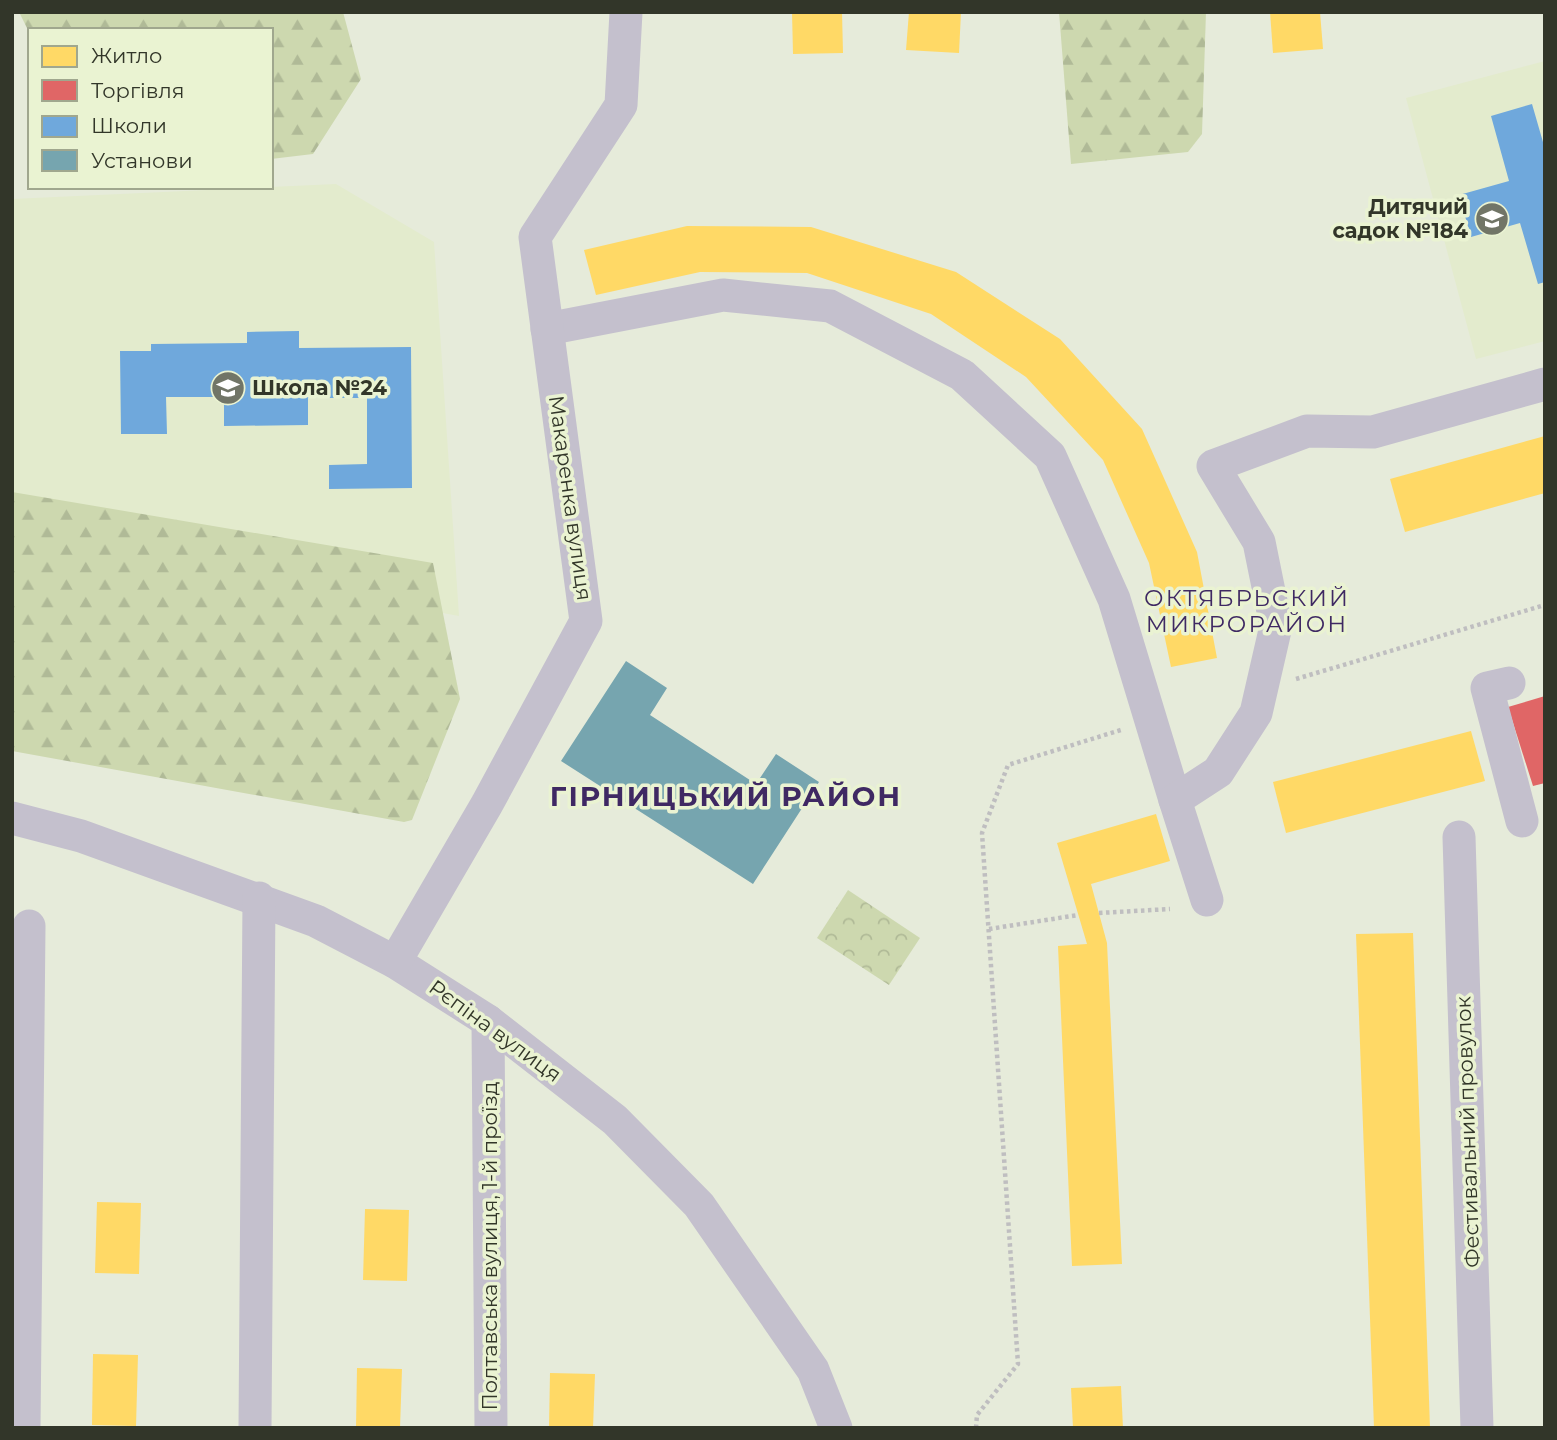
<svg xmlns="http://www.w3.org/2000/svg" width="1557" height="1440" viewBox="0 0 1557 1440" font-family="Montserrat,sans-serif">
<style>
.built{fill:#e3ebcd}
.forest{fill:url(#forest-firs)}
.park{fill:url(#park-crowns)}
.homes{fill:#ffd966}
.shops{fill:#e06666}
.schools{fill:#6fa8dc}
.public{fill:#76a5af}
.lines{fill:none;stroke-linecap:round;stroke-linejoin:round}
.path{stroke:#bfbec0;stroke-width:4.5;stroke-dasharray:3.5 3.5;stroke-linecap:butt}
.minor{stroke:#c4c0cd;stroke-width:33}
.labels{text-anchor:middle;stroke-width:7;stroke-linejoin:round;paint-order:stroke}
.poi-label{font-size:21px;font-weight:bold;fill:#323629;stroke:#eaf3d2;text-anchor:end}
.street-label{font-size:21px;fill:#323629;stroke:#eaf3d2}
.neighbourhood-label{font-size:23px;letter-spacing:2px;fill:#3f2963;stroke:#eaf3d2}
.district-label{font-size:28px;font-weight:bold;letter-spacing:2px;fill:#3f2963;stroke:#eaf3d2}
</style>
<defs>
<pattern id="forest-firs" width="22" height="20" patternUnits="userSpaceOnUse" patternTransform="scale(1.75)"><rect width="22" height="20" fill="#cdd8af"/><path d="M5 1l3.5 6h-7zM16 11l3.5 6h-7z" fill="#b0ba97"/></pattern>
<pattern id="park-crowns" width="20" height="18" patternUnits="userSpaceOnUse" patternTransform="scale(1.75)"><rect width="20" height="18" fill="#cdd8af"/><path d="M2 6a3 3 0 1 1 6 0M12 15a3 3 0 1 1 6 0" fill="none" stroke="#b0ba97"/></pattern>
</defs>
<rect width="100%" height="100%" fill="#e6ebda"/>
<g class="built">
<polygon points="1545,61 1545,341 1476,359 1406,98"/>
<polygon points="336,184 434,242 459,616 12,534 12,199"/>
</g>
<g class="forest">
<polygon points="19,12 343,12 361,79 313,154 271,159 271,30 30,30 30,34"/>
<polygon points="1059,12 1206,12 1202,134 1188,152 1071,164"/>
<polygon points="12,492 433,563 460,699 412,820 404,822 12,751"/>
</g>
<polygon class="park" points="848,890 920,938 889,985 817,938"/>
<g class="homes">
<polygon points="792,12 842,12 843,53 793,54"/>
<polygon points="909,12 961,12 959,53 906,50"/>
<polygon points="1270,12 1320,12 1323,49 1273,53"/>
<polygon points="687,226 811,227 956,272 1060,339 1142,429 1197,552 1217,658 1171,667 1149,563 1103,460 1026,377 931,314 807,273 700,272 596,295 584,250"/>
<polygon points="1545,436 1545,493 1405,532 1390,479"/>
<polygon points="1471,731 1485,781 1286,833 1273,782"/>
<polygon points="1156,814 1170,861 1091,884 1107,943 1122,1264 1072,1266 1058,946 1087,944 1057,843"/>
<polygon points="1413,933 1430,1428 1374,1428 1356,934"/>
<polygon points="97,1202 141,1203 139,1274 95,1273"/>
<polygon points="365,1209 409,1210 407,1281 363,1280"/>
<polygon points="93,1354 138,1355 136,1426 92,1425"/>
<polygon points="357,1368 402,1369 400,1428 356,1428"/>
<polygon points="550,1373 595,1374 593,1428 549,1428"/>
<polygon points="1121,1386 1123,1428 1073,1428 1071,1388"/>
</g>
<polygon class="shops" points="1545,696 1545,783 1533,786 1508,707"/>
<g class="schools">
<polygon points="1532,104 1545,149 1545,282 1538,284 1520,223 1471,237 1459,195 1509,181 1491,116"/>
<polygon points="299,331 299,348 411,347 412,488 329,489 329,465 367,464 367,398 308,398 308,425 224,426 224,397 166,397 167,434 121,434 120,351 151,351 151,344 247,343 247,332"/>
</g>
<polygon class="public" points="626,661 667,688 650,715 756,784 776,754 819,782 753,884 561,761"/>
<g class="lines">
<g class="path">
<polyline points="1296,679 1545,605"/>
<polyline points="1099,913 1170,909"/>
<polyline points="989,929 1078,915"/>
<polyline points="976,1428 977,1415 1018,1364 982,833 1008,765 1124,729"/>
</g>
<g class="minor">
<polyline points="547,329 723,295 830,306 962,375 1050,456 1114,599 1175,800"/>
<polyline points="1509,683 1487,688 1522,821"/>
<polyline points="12,818 81,836 316,921 395,962 488,1021 615,1120 699,1205 813,1370 836,1428"/>
<polyline points="1459,837 1477,1428"/>
<polyline points="1207,900 1175,800 1218,772 1256,713 1276,626 1259,542 1213,466 1307,431 1373,432 1545,384"/>
<polyline points="395,962 487,804 586,621 535,237 621,105 626,12"/>
<polyline points="488,1021 491,1428"/>
<polyline points="24,1428 29,926"/>
<polyline points="255,1428 259,898"/>
</g>
</g>
<defs>
<g id="school-disc" transform="scale(1.75)"><circle r="9.5" fill="#717567" stroke="#eaf3d2"/><path d="M0-5L7-2L0 1L-7-2ZM-4 1L0 2.5L4 1V4Q0 6-4 4Z" fill="#fff"/></g>
</defs>
<g fill-rule="evenodd">
<use href="#school-disc" x="1492" y="219"/>
<use href="#school-disc" x="228" y="388"/>
</g>
<g class="labels">
<g class="poi-label">
<text x="1468" y="214">Дитячий<tspan x="1468" dy="24">садок №184</tspan></text>
<text x="252" y="395" text-anchor="start">Школа №24</text>
</g>
<g class="street-label">
<text transform="translate(570 498) rotate(82)" y="7">Макаренка вулиця</text>
<text transform="translate(495 1031) rotate(36)" y="7">Рєпіна вулиця</text>
<text transform="translate(1468 1132) rotate(-92)" y="7">Фестивальний провулок</text>
<text transform="translate(490 1246) rotate(-90)" y="7">Полтавська вулиця, 1-й проїзд</text>
</g>
<g class="neighbourhood-label">
<text x="1247" y="606">ОКТЯБРЬСКИЙ<tspan x="1247" dy="26">МИКРОРАЙОН</tspan></text>
</g>
<g class="district-label">
<text x="726" y="806">ГІРНИЦЬКИЙ РАЙОН</text>
</g>
</g>
<rect width="1557" height="1440" fill="none" stroke="#323629" stroke-width="28"/>
<rect x="28" y="28" width="245" height="161" fill="#eaf3d2" stroke="#a0a78e" stroke-width="2"/>
<rect x="42" y="46" width="35" height="21" fill="#ffd966" stroke="#a0a78e" stroke-width="2"/>
<text x="91" y="63" font-size="21" fill="#323629">Житло</text>
<rect x="42" y="80" width="35" height="21" fill="#e06666" stroke="#a0a78e" stroke-width="2"/>
<text x="91" y="98" font-size="21" fill="#323629">Торгівля</text>
<rect x="42" y="116" width="35" height="21" fill="#6fa8dc" stroke="#a0a78e" stroke-width="2"/>
<text x="91" y="133" font-size="21" fill="#323629">Школи</text>
<rect x="42" y="150" width="35" height="21" fill="#76a5af" stroke="#a0a78e" stroke-width="2"/>
<text x="91" y="168" font-size="21" fill="#323629">Установи</text>
</svg>
